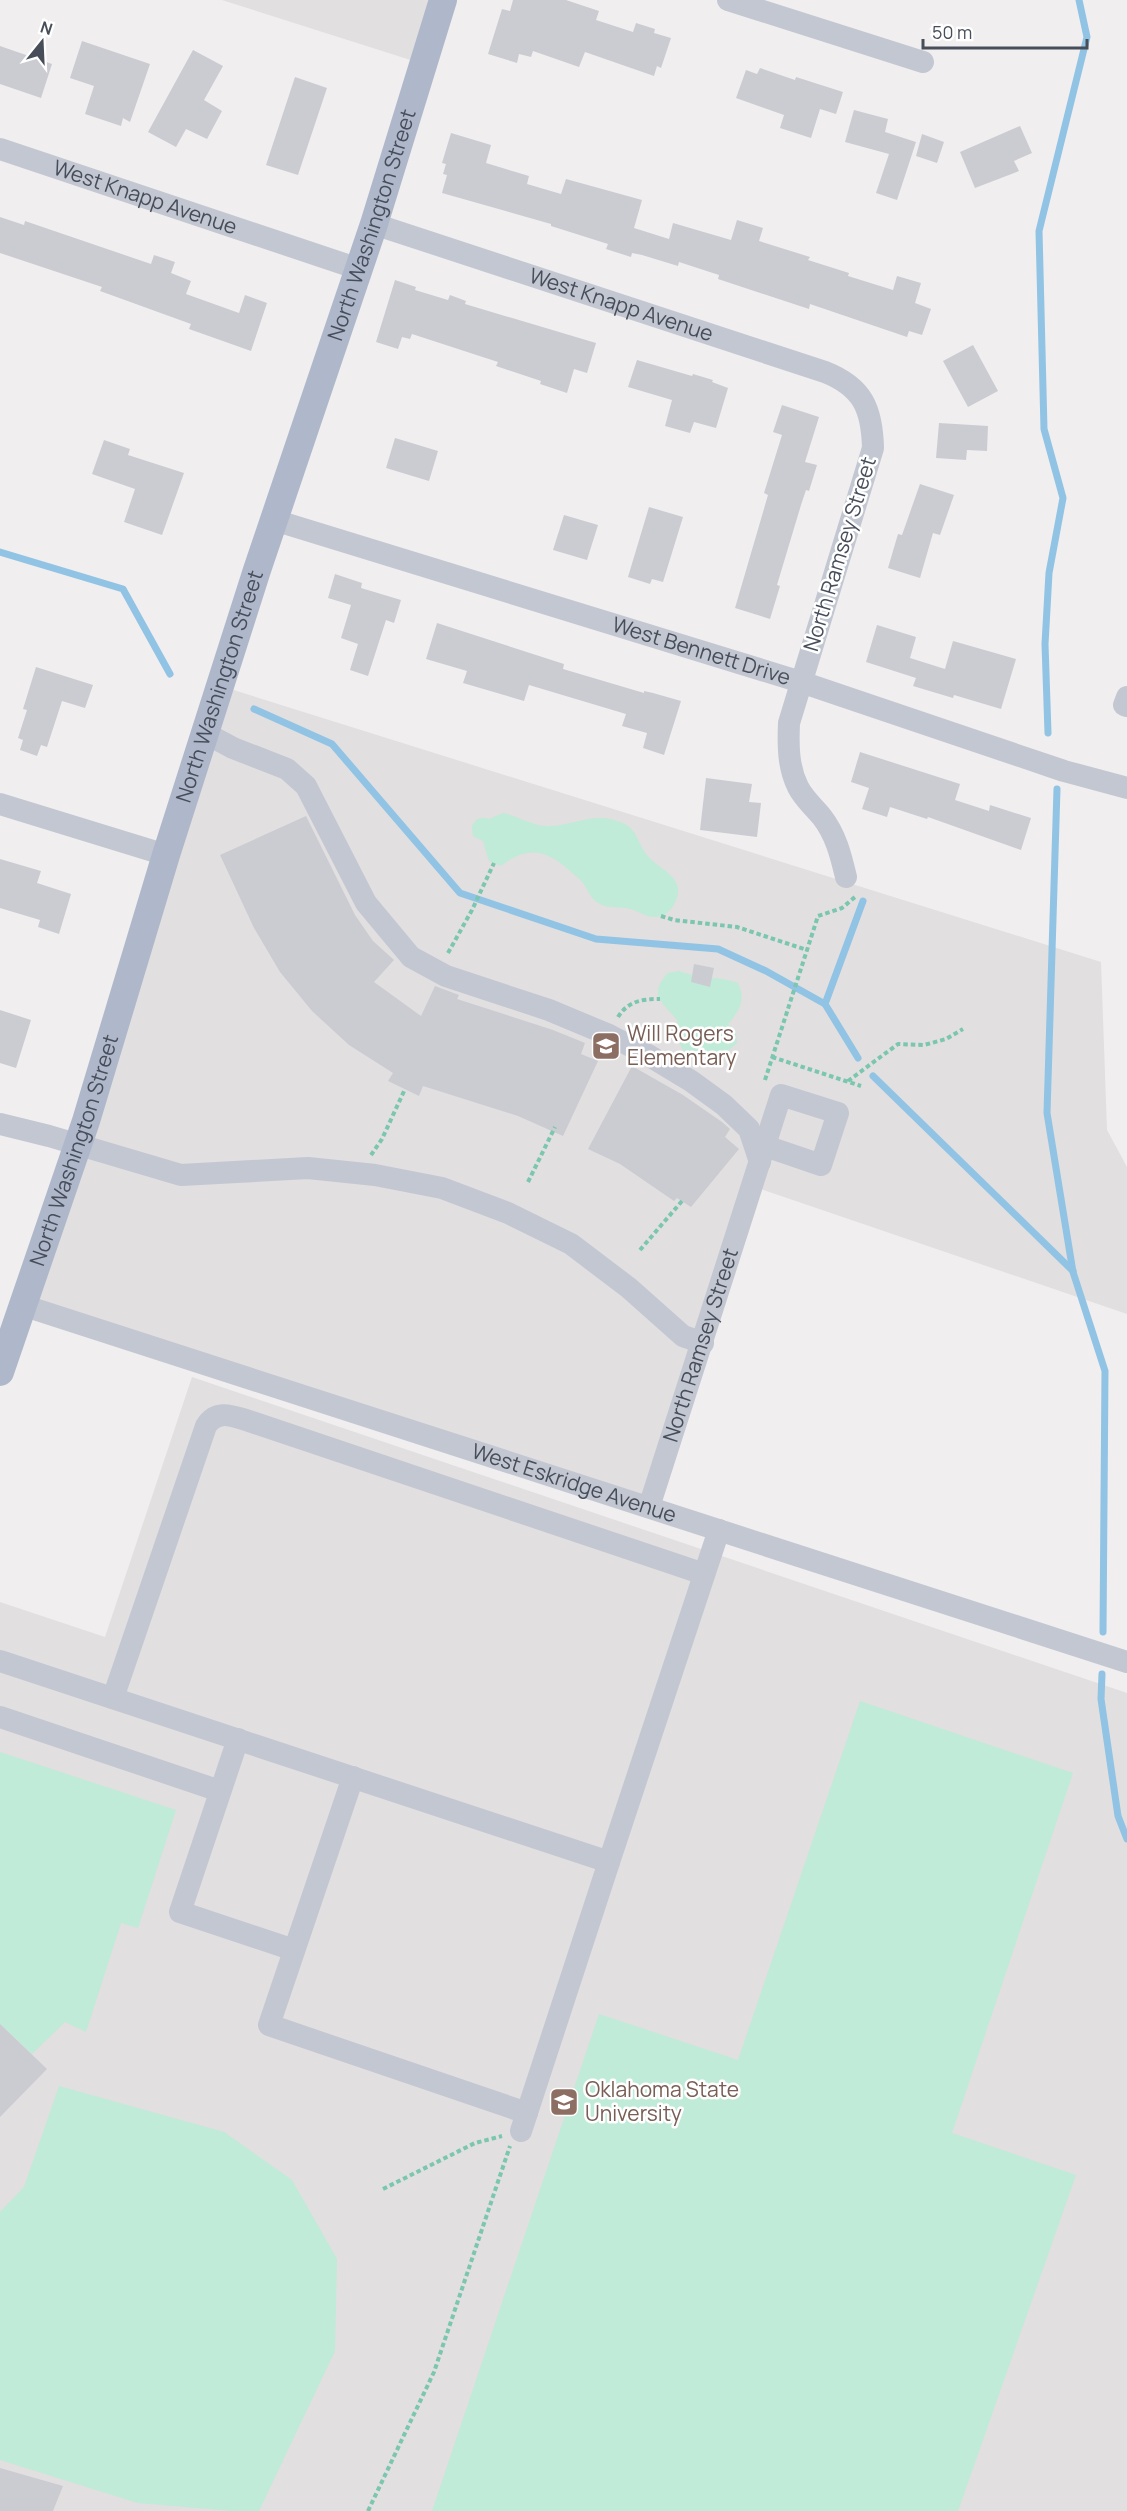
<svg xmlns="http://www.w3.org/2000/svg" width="1127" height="2511" viewBox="0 0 1127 2511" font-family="Manrope,sans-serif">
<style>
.education{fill:#e1dfdf}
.green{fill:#bfebd8}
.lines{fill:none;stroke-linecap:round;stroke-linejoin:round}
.stream{stroke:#90c3e4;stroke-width:7}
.building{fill:#cbccd2}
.path{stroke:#7ac6af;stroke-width:4;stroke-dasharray:4.5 3;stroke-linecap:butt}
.minor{stroke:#c2c7d2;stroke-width:22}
.major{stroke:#afb8cb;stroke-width:28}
.labels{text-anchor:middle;stroke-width:5;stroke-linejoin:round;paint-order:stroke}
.street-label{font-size:21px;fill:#474e5a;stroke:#fff}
.education-label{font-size:21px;fill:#785e54;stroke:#fff;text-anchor:start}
</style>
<rect width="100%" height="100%" fill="#f0eeee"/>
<g class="education">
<polygon points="222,0 440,0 420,63"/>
<polygon points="224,687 1101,962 1107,1130 1127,1167 1127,1314 749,1185 648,1505 24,1304"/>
<polygon points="192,1377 1127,1693 1127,2511 0,2511 0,1602 105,1637"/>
</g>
<g class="green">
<path d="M503,813C518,816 532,826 547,826C569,827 591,813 614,820C639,827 634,838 647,855C657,869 686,876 676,900C674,905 671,911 665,914C652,921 644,914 631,909C621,906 609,909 600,904C590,899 589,891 583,883C580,879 574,875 570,871C546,849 527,846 501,866L489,861L483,841L473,836L472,826C476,818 481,816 489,819Z"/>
<path d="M679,971C699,979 719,976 738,983C746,999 740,1010 728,1024L736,1032L737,1043L729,1050L694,1057C675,1049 680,1037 677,1020C663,1002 647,996 668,973Z"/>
<polygon points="860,1701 1073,1773 952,2133 1076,2175 958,2511 432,2511 599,2014 738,2060"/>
<polygon points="0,1752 176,1810 138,1928 121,1923 86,2032 65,2022 32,2054 0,2024"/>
<polygon points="59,2086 224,2132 292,2180 337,2259 335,2351 259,2511 232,2511 138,2503 0,2460 0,2212 24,2187"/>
</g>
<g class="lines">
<g class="stream">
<polyline points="0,552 123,589 170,674"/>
<polyline points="254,709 332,744 460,893 596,939 718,949 766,971 825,1004"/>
<polyline points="1048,733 1045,644 1049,573 1063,498 1044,429 1039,231 1087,37 1079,0"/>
<polyline points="1057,789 1047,1113 1073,1272 1105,1371 1103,1632"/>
<polyline points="858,1058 825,1004 863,901"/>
<polyline points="873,1076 1073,1271"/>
<polyline points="1102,1674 1101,1699 1118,1816 1127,1839"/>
</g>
</g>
<g class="building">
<polygon points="513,0 566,0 599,11 596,20 633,32 636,23 655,29 654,33 671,38 661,68 657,66 654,76 585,52 579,67 533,51 531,57 519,54 517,63 488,54 502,9 510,11"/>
<polygon points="82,41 150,64 130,122 123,118 121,126 85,114 94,86 70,78"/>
<polygon points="0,46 52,64 41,98 0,84"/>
<polygon points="193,50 223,66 204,100 222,111 207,139 186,129 176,147 148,132"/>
<polygon points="760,68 795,80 796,77 843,92 836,114 820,109 811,138 780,128 784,115 736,98 746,70 757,74"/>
<polygon points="295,77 327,88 298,175 266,165"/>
<polygon points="854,110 888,119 885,132 916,142 897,200 876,193 889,154 845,142"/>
<polygon points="1020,126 1032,153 1014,161 1019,171 975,188 960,152"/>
<polygon points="451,133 491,145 486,163 529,176 527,184 561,194 566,179 642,200 634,228 669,239 673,223 731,240 737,220 763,228 759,241 810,257 808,260 849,273 848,276 893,290 897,276 921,283 915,303 931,309 922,335 909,331 907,337 810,304 809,309 718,279 719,275 679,262 678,266 642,255 632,253 631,257 606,249 608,244 551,226 551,224 442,193 447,175 443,174 446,164 442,163"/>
<polygon points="922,134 944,142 937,163 916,156"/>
<polygon points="0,217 24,225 25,221 151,264 154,255 175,262 171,273 191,281 186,294 239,313 245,295 267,303 251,351 189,329 191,324 100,291 102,287 0,253"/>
<polygon points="395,280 416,287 415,290 448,300 450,295 466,301 465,304 596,343 587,373 574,369 567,393 540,384 541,381 496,366 498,362 412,334 410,339 402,337 398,349 376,342"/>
<polygon points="973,345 998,391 968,407 943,361"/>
<polygon points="637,360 692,376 693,374 713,380 712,382 728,388 716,428 694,422 690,433 665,426 672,400 628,387"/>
<polygon points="782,405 819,417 805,462 817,465 809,491 806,490 801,505 777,585 780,586 770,619 735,608 768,495 764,493 782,435 773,432"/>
<polygon points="939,423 988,426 987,451 967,450 966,460 936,458"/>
<polygon points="395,438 438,451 429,481 386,468"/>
<polygon points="104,440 130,449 128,455 184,473 162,535 124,522 135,489 92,474"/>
<polygon points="920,484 954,495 940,535 933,533 920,578 888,568 898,534 902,535"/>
<polygon points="649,507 683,517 663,582 652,579 650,584 628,577"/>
<polygon points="564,515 598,525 587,560 553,550"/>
<polygon points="335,574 362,583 361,588 401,600 394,623 386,620 368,676 350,670 358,644 341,638 351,605 328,598"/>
<polygon points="437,623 564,664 563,669 644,693 644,691 653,693 681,701 664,755 643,748 647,733 622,726 626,714 529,685 524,701 463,683 467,671 426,659"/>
<polygon points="877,625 916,637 910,658 945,669 953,641 1016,659 1001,709 954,695 953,698 913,686 916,678 866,662"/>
<polygon points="36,667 93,685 85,708 62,701 47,747 41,745 37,756 20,750 23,740 18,738 27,710 23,709"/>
<polygon points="860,752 960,784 955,800 989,811 990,805 1031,818 1021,850 928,817 927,819 890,807 887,817 862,809 869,788 851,782"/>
<polygon points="706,778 752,784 749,802 761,803 757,837 700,830"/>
<polygon points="306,816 355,915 373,941 394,960 374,982 421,1016 435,986 459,995 457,999 553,1030 585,1043 581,1054 598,1061 563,1136 518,1116 423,1086 419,1096 388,1081 393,1073 349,1045 312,1011 280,972 254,928 220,855"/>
<polygon points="0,859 41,871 37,883 71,894 59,934 38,927 40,920 0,908"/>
<polygon points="694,964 714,968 710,987 691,982"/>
<polygon points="0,1010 31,1020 16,1068 0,1063"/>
<polygon points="632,1066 683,1095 722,1122 730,1129 725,1137 739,1149 691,1207 677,1198 674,1201 620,1164 588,1149"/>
<polygon points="0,2024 47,2069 0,2117"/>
<polygon points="0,2468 63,2486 53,2511 0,2511"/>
</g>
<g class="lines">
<g class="path">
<polyline points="661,916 674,920 737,927 807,950"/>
<polyline points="448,953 472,910 494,863"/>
<path d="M618,1017C628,1001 642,999 660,999"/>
<polyline points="772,1057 861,1086"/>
<polyline points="765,1080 818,916 842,908 855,897"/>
<polyline points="848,1081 898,1044 924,1045 946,1039 963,1029"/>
<polyline points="371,1155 382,1139 405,1089"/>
<polyline points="528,1182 555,1127"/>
<polyline points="640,1250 682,1201"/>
<polyline points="383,2189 475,2143 502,2136"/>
<polyline points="368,2511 434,2372 510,2146"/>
</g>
<g class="minor">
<polyline points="728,0 923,62"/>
<path id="s1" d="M0,149L359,269"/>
<path id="s2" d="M374,224L825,372C863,387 872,409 873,448L789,723C788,745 788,767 798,787C804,799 814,807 822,817C836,835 841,856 846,877"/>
<path id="s3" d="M274,520L801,682L1064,771L1127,788"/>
<polyline points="1127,697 1124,705 1127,706"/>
<polyline points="205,733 233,748 287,769 306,786 366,903 411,957 446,976 549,1010 609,1035 648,1055 691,1081 724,1105 749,1129 760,1162"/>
<polyline points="0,804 166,855"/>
<polyline points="0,1124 49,1136 181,1175 308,1168 375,1175 442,1188 508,1213 571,1244 629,1288 683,1336 703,1343"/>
<path id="s4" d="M22,1305L1127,1662"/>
<path id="s5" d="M649,1507L781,1095L838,1113L821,1165L765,1146"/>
<polyline points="0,1661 609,1862 719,1530"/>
<path d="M113,1698L206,1426C216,1410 230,1415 246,1420L704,1574"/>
<polyline points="0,1717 220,1791"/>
<polyline points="238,1739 180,1912 294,1950"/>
<polyline points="353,1777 269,2025 527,2113"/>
<polyline points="521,2131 609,1862"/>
</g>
<path class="major" id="s6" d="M0,1372L86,1121L166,855L257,570L374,224L443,0"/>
</g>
<defs>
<g id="school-square" transform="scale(1.5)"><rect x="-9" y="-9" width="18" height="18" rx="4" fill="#8d6e63" stroke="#fff"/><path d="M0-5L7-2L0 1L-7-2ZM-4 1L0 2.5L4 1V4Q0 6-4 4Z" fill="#fff"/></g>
<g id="university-square" transform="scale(1.5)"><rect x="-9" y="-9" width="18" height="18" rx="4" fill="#8d6e63" stroke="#fff"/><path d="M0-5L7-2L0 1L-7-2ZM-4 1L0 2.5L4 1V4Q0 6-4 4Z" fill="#fff"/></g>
</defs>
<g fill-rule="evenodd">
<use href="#school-square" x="606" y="1046"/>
<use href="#university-square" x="564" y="2102"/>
</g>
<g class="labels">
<g class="street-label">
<text dy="7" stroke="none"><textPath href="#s1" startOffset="153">West Knapp Avenue</textPath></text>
<text dy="7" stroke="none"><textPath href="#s6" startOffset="1206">North Washington Street</textPath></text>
<text dy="7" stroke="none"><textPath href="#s2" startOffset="260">West Knapp Avenue</textPath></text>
<text transform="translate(840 554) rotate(-73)" y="7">North Ramsey Street</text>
<text dy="7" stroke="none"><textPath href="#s3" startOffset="447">West Bennett Drive</textPath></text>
<text dy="7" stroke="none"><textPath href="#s6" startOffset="720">North Washington Street</textPath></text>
<text dy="7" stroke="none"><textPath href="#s6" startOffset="234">North Washington Street</textPath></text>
<text dy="7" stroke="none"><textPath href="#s5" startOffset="170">North Ramsey Street</textPath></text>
<text dy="7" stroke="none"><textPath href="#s4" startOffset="580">West Eskridge Avenue</textPath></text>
</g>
<g class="education-label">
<text x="627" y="1041">Will Rogers<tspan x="627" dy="24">Elementary</tspan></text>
<text x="585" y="2097">Oklahoma State<tspan x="585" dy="24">University</tspan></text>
</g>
</g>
<g transform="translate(42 42) rotate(18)" stroke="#ffffff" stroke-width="4.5" paint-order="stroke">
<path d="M0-4.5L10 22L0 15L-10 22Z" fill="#474e5a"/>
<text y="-9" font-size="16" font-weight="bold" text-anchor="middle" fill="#474e5a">N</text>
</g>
<path d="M923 39v9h164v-9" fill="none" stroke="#474e5a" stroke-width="3"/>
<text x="932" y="39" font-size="18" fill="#474e5a" stroke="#ffffff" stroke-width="4.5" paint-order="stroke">50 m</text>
</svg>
